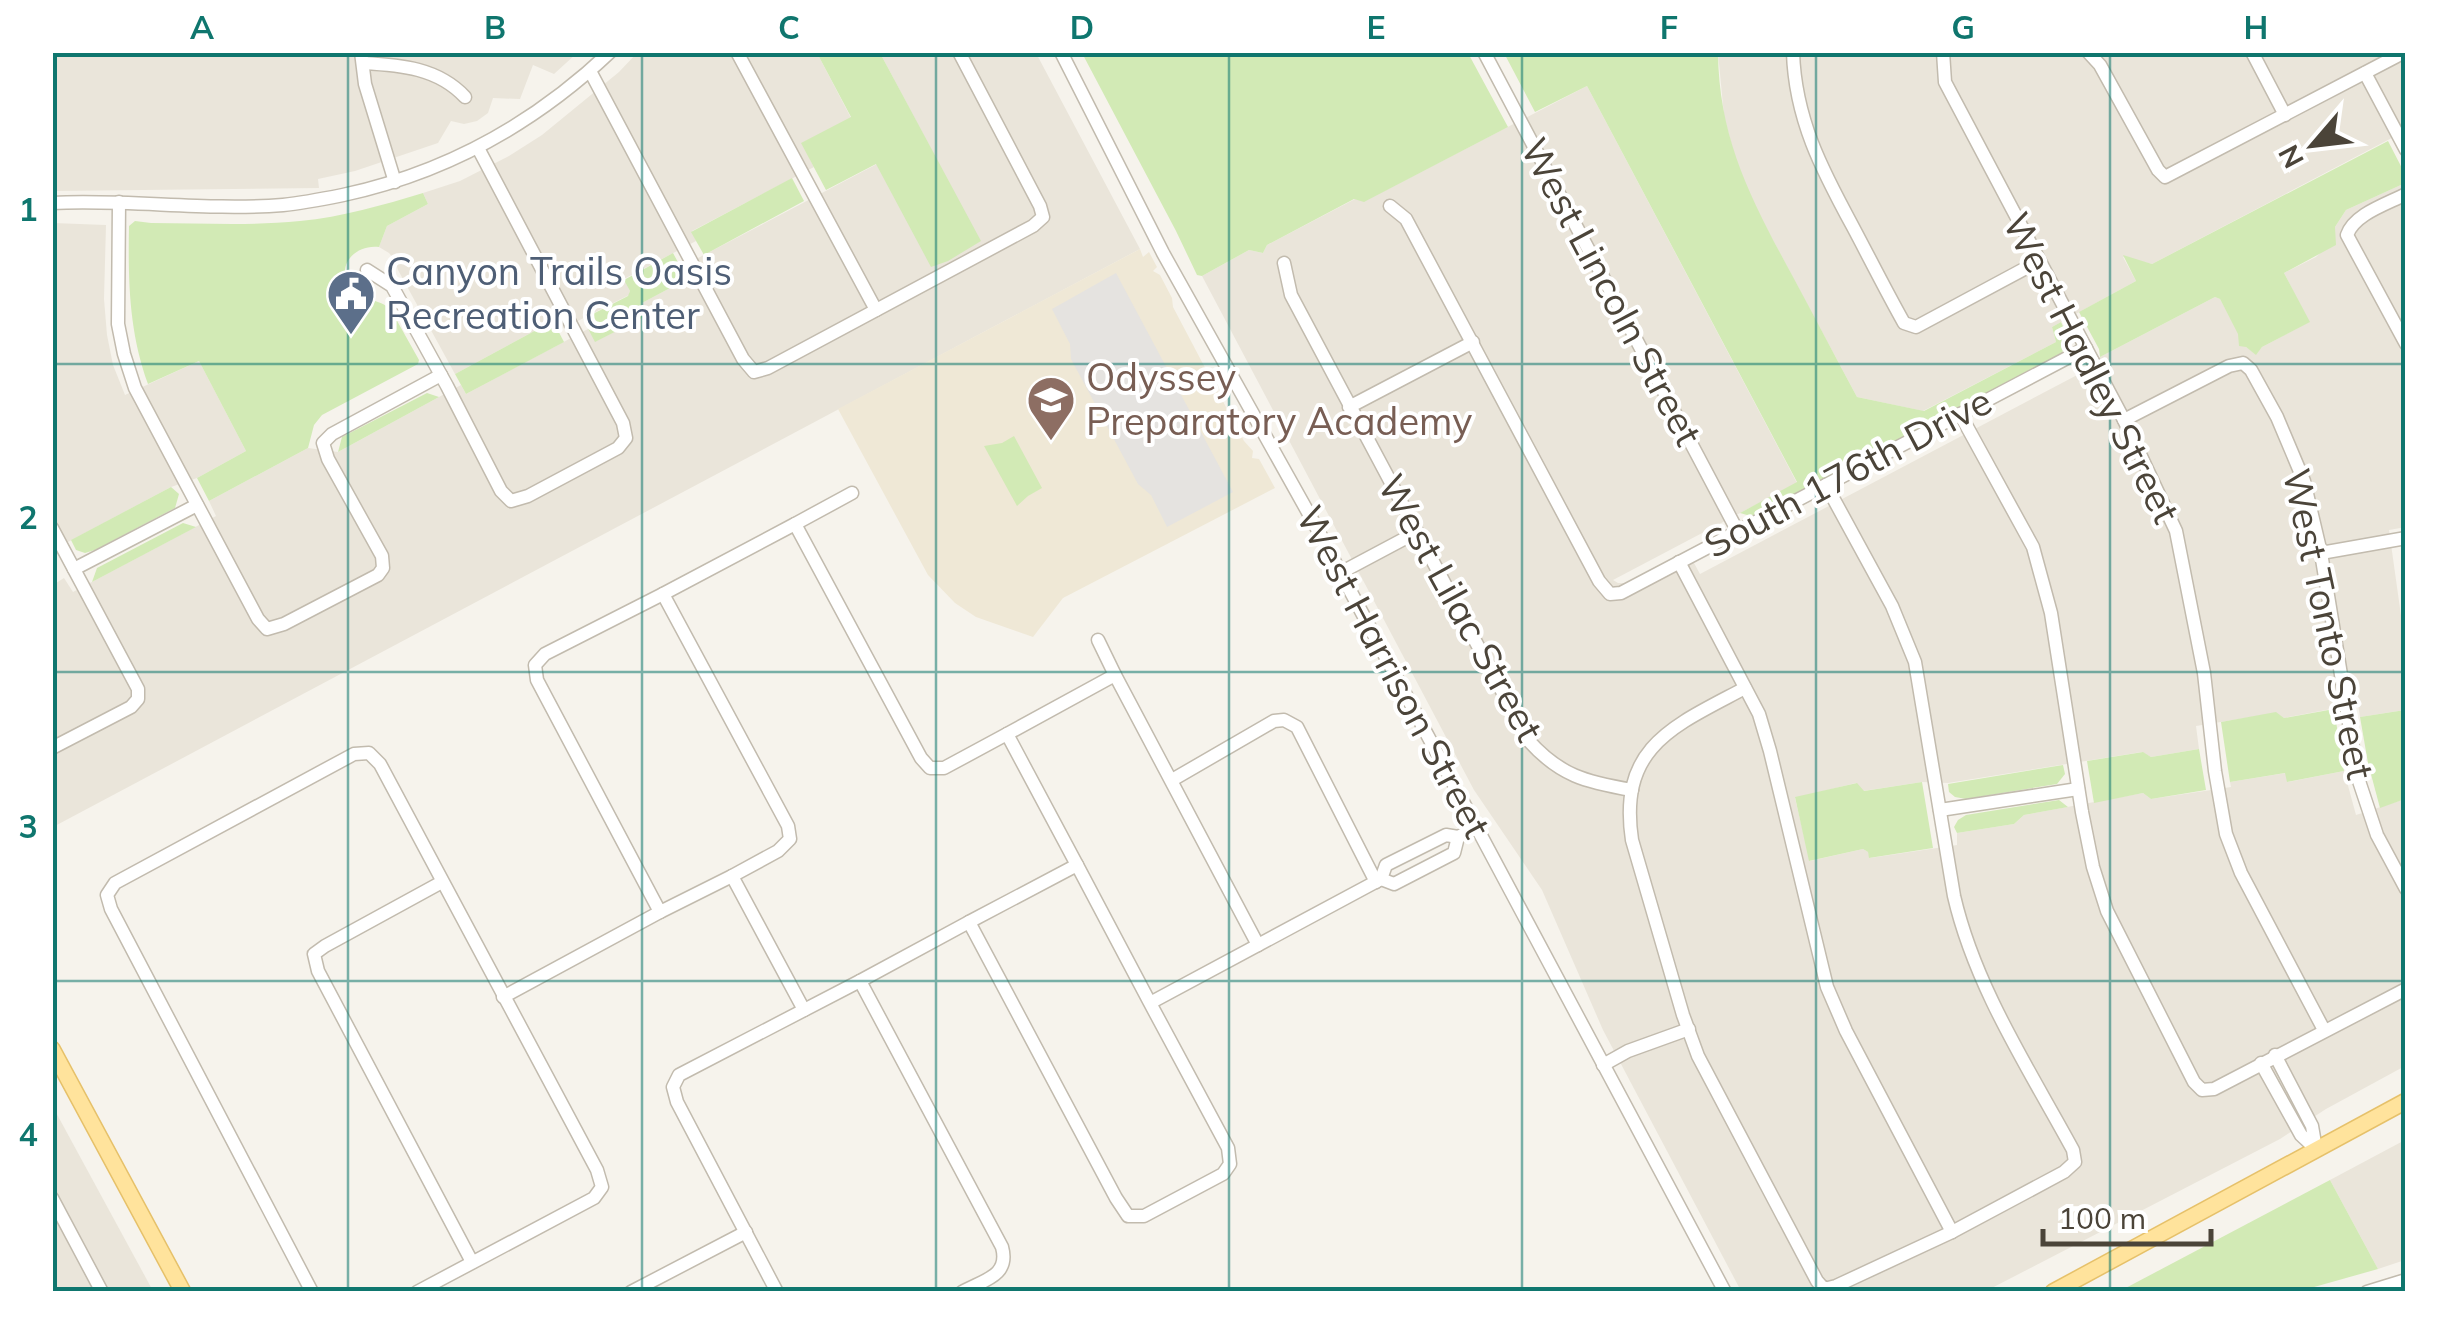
<svg xmlns="http://www.w3.org/2000/svg" width="2458" height="1344" viewBox="0 0 2458 1344" font-family="Mulish,sans-serif">
<style>
.residential{fill:#eae5da}
.education{fill:#efe8d6}
.green{fill:#d2eab5}
.parking{fill:#e5e3e0}
.lines{fill:none;stroke-linecap:round;stroke-linejoin:round}
.minor-casing{stroke:#c2bbae;stroke-width:15}
.major-casing{stroke:#e6c16a;stroke-width:18}
.minor{stroke:#fff;stroke-width:12}
.major{stroke:#ffe39c;stroke-width:15}
.grid{fill:none;stroke:#0f766e;stroke-width:2.5;stroke-opacity:0.55}
.labels{text-anchor:middle;stroke-width:8;stroke-linejoin:round;paint-order:stroke}
.service-label{font-size:38px;fill:#4e5e75;stroke:#fff;text-anchor:start}
.street-label{font-size:38px;fill:#4b4439;stroke:#fff}
.education-label{font-size:38px;fill:#785e54;stroke:#fff;text-anchor:start}
.neatline{fill:none;stroke:#0f766e;stroke-width:4}
.grid-label{font-size:32px;text-anchor:middle;font-weight:bold;fill:#0f766e}
</style>
<rect width="100%" height="100%" fill="#f6f3ec"/>
<g class="residential">
<polygon points="52,53 577,53 554,74 533,65 520,99 493,98 488,113 477,121 464,124 451,121 438,143 355,171 318,179 319,188 53,191"/>
<polygon points="637,53 817,53 851,118 802,143 814,167 692,231 696,241 624,279 630,291 629,295 558,331 553,321 455,374 398,270 395,260 389,253 379,247 387,226 428,204 423,193 460,181 509,156 542,135 619,72"/>
<polygon points="880,53 1036,53 1140,249 53,827 53,585 64,578 73,592 216,516 209,501 308,448 338,452 461,385 466,394 588,329 596,341 643,317 640,309 642,303 687,279 681,267 877,164 932,266 980,241"/>
<polygon points="1718,53 2405,53 2405,131 2152,264 2123,257 2136,281 2052,327 2056,342 1923,411 1857,397 1753,203 1736,162 1724,116"/>
<polygon points="1587,86 1797,483 1613,580 1618,583 1630,583 1688,552 1700,574 2081,373 2100,357 2215,297 2220,299 2246,347 2256,354 2262,347 2309,322 2284,273 2316,257 2334,240 2335,227 2346,210 2405,183 2406,527 2389,530 2405,644 2405,710 2360,717 2358,704 2284,718 2276,713 2196,726 2199,749 2151,757 2142,752 1948,783 1922,782 1863,791 1856,783 1795,798 1810,861 1863,849 1868,852 1870,858 1957,845 1957,833 2014,824 2024,815 2143,793 2151,799 2231,787 2230,782 2286,773 2288,782 2344,771 2356,815 2405,799 2405,1066 2326,1109 2280,1139 1986,1291 1741,1291 1603,1030 1542,890 1474,790 1202,276 1249,250 1263,253 1267,245 1355,199 1365,201"/>
<polygon points="53,223 106,225 104,299 107,335 113,365 125,395 199,361 246,451 197,478 171,487 53,550"/>
<polygon points="53,1107 153,1291 53,1291"/>
<polygon points="2405,1140 2405,1260 2378,1269 2330,1180"/>
</g>
<polygon class="education" points="1140,249 1143,257 1149,252 1157,267 1153,271 1160,275 1172,298 1173,307 1202,362 1244,441 1253,451 1252,458 1259,459 1275,488 1063,598 1033,637 976,617 955,603 928,575 838,409"/>
<g class="green">
<polygon points="817,53 880,53 981,241 948,261 931,267 876,164 826,190 801,143 851,117"/>
<polygon points="1082,53 1468,53 1508,127 1364,202 1354,199 1267,245 1263,253 1249,250 1202,276 1197,275 1176,231"/>
<path d="M1504,53H1718C1719,140 1752,201 1792,275C1814,316 1835,356 1857,397L1924,411L2056,342L2052,327L2061,322L2068,337L2062,353L1754,517L1740,513L1797,482L1587,86L1535,112Z"/>
<polygon points="2388,141 2405,174 2403,184 2346,210 2335,227 2336,245 2284,273 2310,322 2262,347 2256,355 2246,347 2239,346 2238,334 2220,299 2215,297 2100,357 2099,349 2079,312 2136,281 2123,255 2152,264"/>
<polygon points="792,178 804,201 704,255 691,232"/>
<path d="M423,193L428,204L387,226L379,247C356,244 335,265 350,287C360,301 380,298 391,310L419,360L418,364L322,415L314,425L308,448L209,501L197,478L246,451L199,361L148,384C129,332 128,281 129,226L135,221L151,223C201,223 251,226 300,221C342,217 383,205 423,193Z"/>
<polygon points="673,253 687,279 642,303 640,309 644,317 595,342 583,319 628,296 630,291 624,280"/>
<polygon points="553,321 564,342 466,394 455,374"/>
<polygon points="427,393 439,397 338,452 342,437"/>
<polygon points="1014,436 1042,488 1028,496 1017,506 984,446 1002,443"/>
<polygon points="171,487 179,494 175,508 95,550 85,553 76,550 71,540"/>
<polygon points="183,523 196,527 92,582 97,568"/>
<polygon points="2334,709 2344,771 2287,782 2285,773 2230,782 2221,722 2276,712 2284,718"/>
<polygon points="2405,710 2405,799 2380,808 2368,763 2360,717"/>
<polygon points="2199,749 2206,790 2151,799 2143,793 2094,803 2087,761 2143,752 2151,757"/>
<polygon points="2063,765 2065,774 2057,784 1966,799 1955,797 1949,792 1948,784"/>
<polygon points="1922,782 1933,848 1869,858 1868,852 1863,849 1809,861 1795,797 1857,783 1864,791"/>
<polygon points="2059,800 2068,807 2024,815 2014,824 1957,833 1954,827 1958,820 1966,815"/>
<polygon points="2330,1180 2378,1269 2300,1291 2120,1291"/>
</g>
<polygon class="parking" points="1116,273 1233,492 1167,527 1151,495 1138,484 1071,359 1070,344 1052,309"/>
<g class="lines">
<g class="minor-casing">
<g id="minor">
<polyline points="361,52 365,84 395,182"/>
<polyline points="737,52 876,310"/>
<polyline points="1061,52 1163,253 1314,523 1725,1292"/>
<polyline points="1484,52 1738,532"/>
<path d="M1793,52C1795,119 1822,170 1853,227C1870,259 1886,291 1904,323L1916,327L2039,261"/>
<polyline points="1943,52 1945,82 2124,420 2176,531 2204,673 2215,771 2226,834 2241,873 2324,1030"/>
<polyline points="2088,52 2100,65 2158,170 2165,177 2397,56 2399,52"/>
<polyline points="2252,52 2285,115"/>
<path d="M363,63C401,65 438,68 465,97"/>
<polyline points="590,71 743,359 754,372 768,368 1033,226 1043,217 1040,206 959,52"/>
<polyline points="2365,73 2406,150"/>
<path d="M2406,194C2387,204 2354,214 2347,235L2406,344"/>
<polyline points="119,202 118,324 124,354 135,388 258,619 267,629 284,624 378,575 383,568 382,556 328,459 323,443 332,434 441,375"/>
<path d="M52,203C129,199 206,211 283,205C303,203 323,199 343,195C445,173 534,124 610,52"/>
<polyline points="1390,206 1406,219 1599,581 1610,594 1621,593 2086,348"/>
<path d="M1284,263L1291,295L1528,740C1560,776 1586,782 1632,790"/>
<polyline points="367,270 392,286 447,386 501,491 511,501 528,496 618,448 626,438 623,423 478,148"/>
<polyline points="1349,407 1473,342"/>
<polyline points="1960,414 2033,547 2051,613 2082,812 2093,867 2107,911 2194,1082 2202,1090 2214,1089 2406,989"/>
<polyline points="2124,420 2229,366 2243,363 2251,370 2277,417 2304,481 2321,553 2358,778 2377,835 2406,889"/>
<polyline points="852,493 795,524 921,758 930,768 944,768 1007,734 1077,865"/>
<polyline points="795,524 663,594 788,826 790,839 778,851 732,876 804,1010"/>
<polyline points="52,528 138,689 138,699 131,707 52,748"/>
<polyline points="2321,553 2406,538"/>
<polyline points="1679,562 1759,714 1770,751 1827,987 1846,1031 1952,1232"/>
<polyline points="74,569 197,505"/>
<polyline points="1340,573 1417,532"/>
<polyline points="663,594 545,654 535,665 537,680 660,912 732,876"/>
<polyline points="1098,640 1115,675"/>
<path d="M1745,688C1674,726 1618,746 1632,840L1683,1015L1698,1056L1817,1281L1824,1289L1836,1286L1952,1232L2064,1172L2075,1162L2073,1150C2029,1069 1975,987 1954,896L1915,662L1892,606L1826,485"/>
<polyline points="1007,734 1115,675 1258,945"/>
<polyline points="1172,780 1274,721 1284,720 1297,727 1376,882"/>
<polyline points="1940,810 2078,789"/>
<polyline points="1381,879 1394,884 1454,853 1458,837"/>
<polyline points="442,882 325,946 314,954 318,971 472,1262"/>
<path d="M860,981L1002,1247C1010,1276 984,1280 962,1292"/>
<polyline points="503,997 660,912"/>
<polyline points="1150,1003 1077,865 969,922 1116,1198 1128,1216 1144,1216 1223,1174 1230,1164 1228,1148 1150,1003 1381,879 1386,865 1446,835 1458,837 1477,828"/>
<polyline points="2275,1055 2312,1126 2316,1149"/>
<polyline points="2261,1063 2301,1135 2316,1149"/>
<polyline points="1603,1065 1628,1051 1689,1029"/>
<polyline points="52,1198 102,1292"/>
<polyline points="312,1292 111,909 107,895 115,883 354,754 369,753 380,764 597,1170 602,1187 594,1198 417,1292"/>
<polyline points="631,1292 746,1232"/>
<polyline points="777,1292 677,1102 673,1087 679,1075 860,981 969,922"/>
<polyline points="2367,1292 2406,1280"/>
</g>
</g>
<g class="major-casing">
<g id="major">
<polyline points="52,1049 183,1292"/>
<polyline points="2053,1292 2406,1101"/>
</g>
</g>
<use href="#minor" class="minor"/>
<use href="#major" class="major"/>
</g>
<path class="grid" d="M348,52V1292M642,52V1292M936,52V1292M1229,52V1292M1522,52V1292M1816,52V1292M2110,52V1292M52,364H2406M52,672H2406M52,981H2406"/>
<defs>
<g id="civic-pin" transform="scale(2.5)"><path d="M0 17L-7.5 6A9.5 9.5 0 1 1 7.5 6Z" fill="#5c6f8a" stroke="#fff"/><path d="M-.6-6.5H3V-4.5H.6V-3L4-1V1h2V6H-6V1h2V-1L-.6-3ZM-1.2 2.5V6h2.4V2.5Z" fill="#fff"/></g>
<g id="school-pin" transform="scale(2.5)"><path d="M0 17L-7.5 6A9.5 9.5 0 1 1 7.5 6Z" fill="#8d6e63" stroke="#fff"/><path d="M0-5L7-2L0 1L-7-2ZM-4 1L0 2.5L4 1V4Q0 6-4 4Z" fill="#fff"/></g>
</defs>
<g fill-rule="evenodd">
<use href="#civic-pin" x="351" y="294"/>
<use href="#school-pin" x="1051" y="400"/>
</g>
<g class="labels">
<g class="service-label">
<text x="386" y="285">Canyon Trails Oasis<tspan x="386" dy="44">Recreation Center</tspan></text>
</g>
<g class="street-label">
<text transform="translate(1611 292) rotate(62)" y="13">West Lincoln Street</text>
<text transform="translate(2091 368) rotate(63)" y="13">West Hadley Street</text>
<text transform="translate(1848 473) rotate(-28)" y="13">South 176th Drive</text>
<text transform="translate(1460 608) rotate(61)" y="13">West Lilac Street</text>
<text transform="translate(2328 624) rotate(78)" y="13">West Tonto Street</text>
<text transform="translate(1393 672) rotate(62)" y="13">West Harrison Street</text>
</g>
<g class="education-label">
<text x="1086" y="391">Odyssey<tspan x="1086" dy="44">Preparatory Academy</tspan></text>
</g>
</g>
<rect width="2458" height="1344" fill="none" stroke="#ffffff" stroke-width="110"/>
<g transform="translate(2313 145) rotate(242)" stroke="#ffffff" stroke-width="8" paint-order="stroke">
<path d="M0-8L18 38L0 25L-18 38Z" fill="#4b4439"/>
<text y="-15" font-size="28" font-weight="bold" text-anchor="middle" fill="#4b4439">N</text>
</g>
<path d="M2043 1229v15h168v-15" fill="none" stroke="#4b4439" stroke-width="5"/>
<text x="2058" y="1229" font-size="30" fill="#4b4439" stroke="#ffffff" stroke-width="8" paint-order="stroke">100 m</text>
<rect x="55" y="55" width="2348" height="1234" class="neatline"/>
<g class="grid-label">
<text x="202" y="39">A</text>
<text x="495" y="39">B</text>
<text x="789" y="39">C</text>
<text x="1082" y="39">D</text>
<text x="1376" y="39">E</text>
<text x="1669" y="39">F</text>
<text x="1963" y="39">G</text>
<text x="2256" y="39">H</text>
<text x="28" y="221">1</text>
<text x="28" y="529">2</text>
<text x="28" y="838">3</text>
<text x="28" y="1146">4</text>
</g>
</svg>
